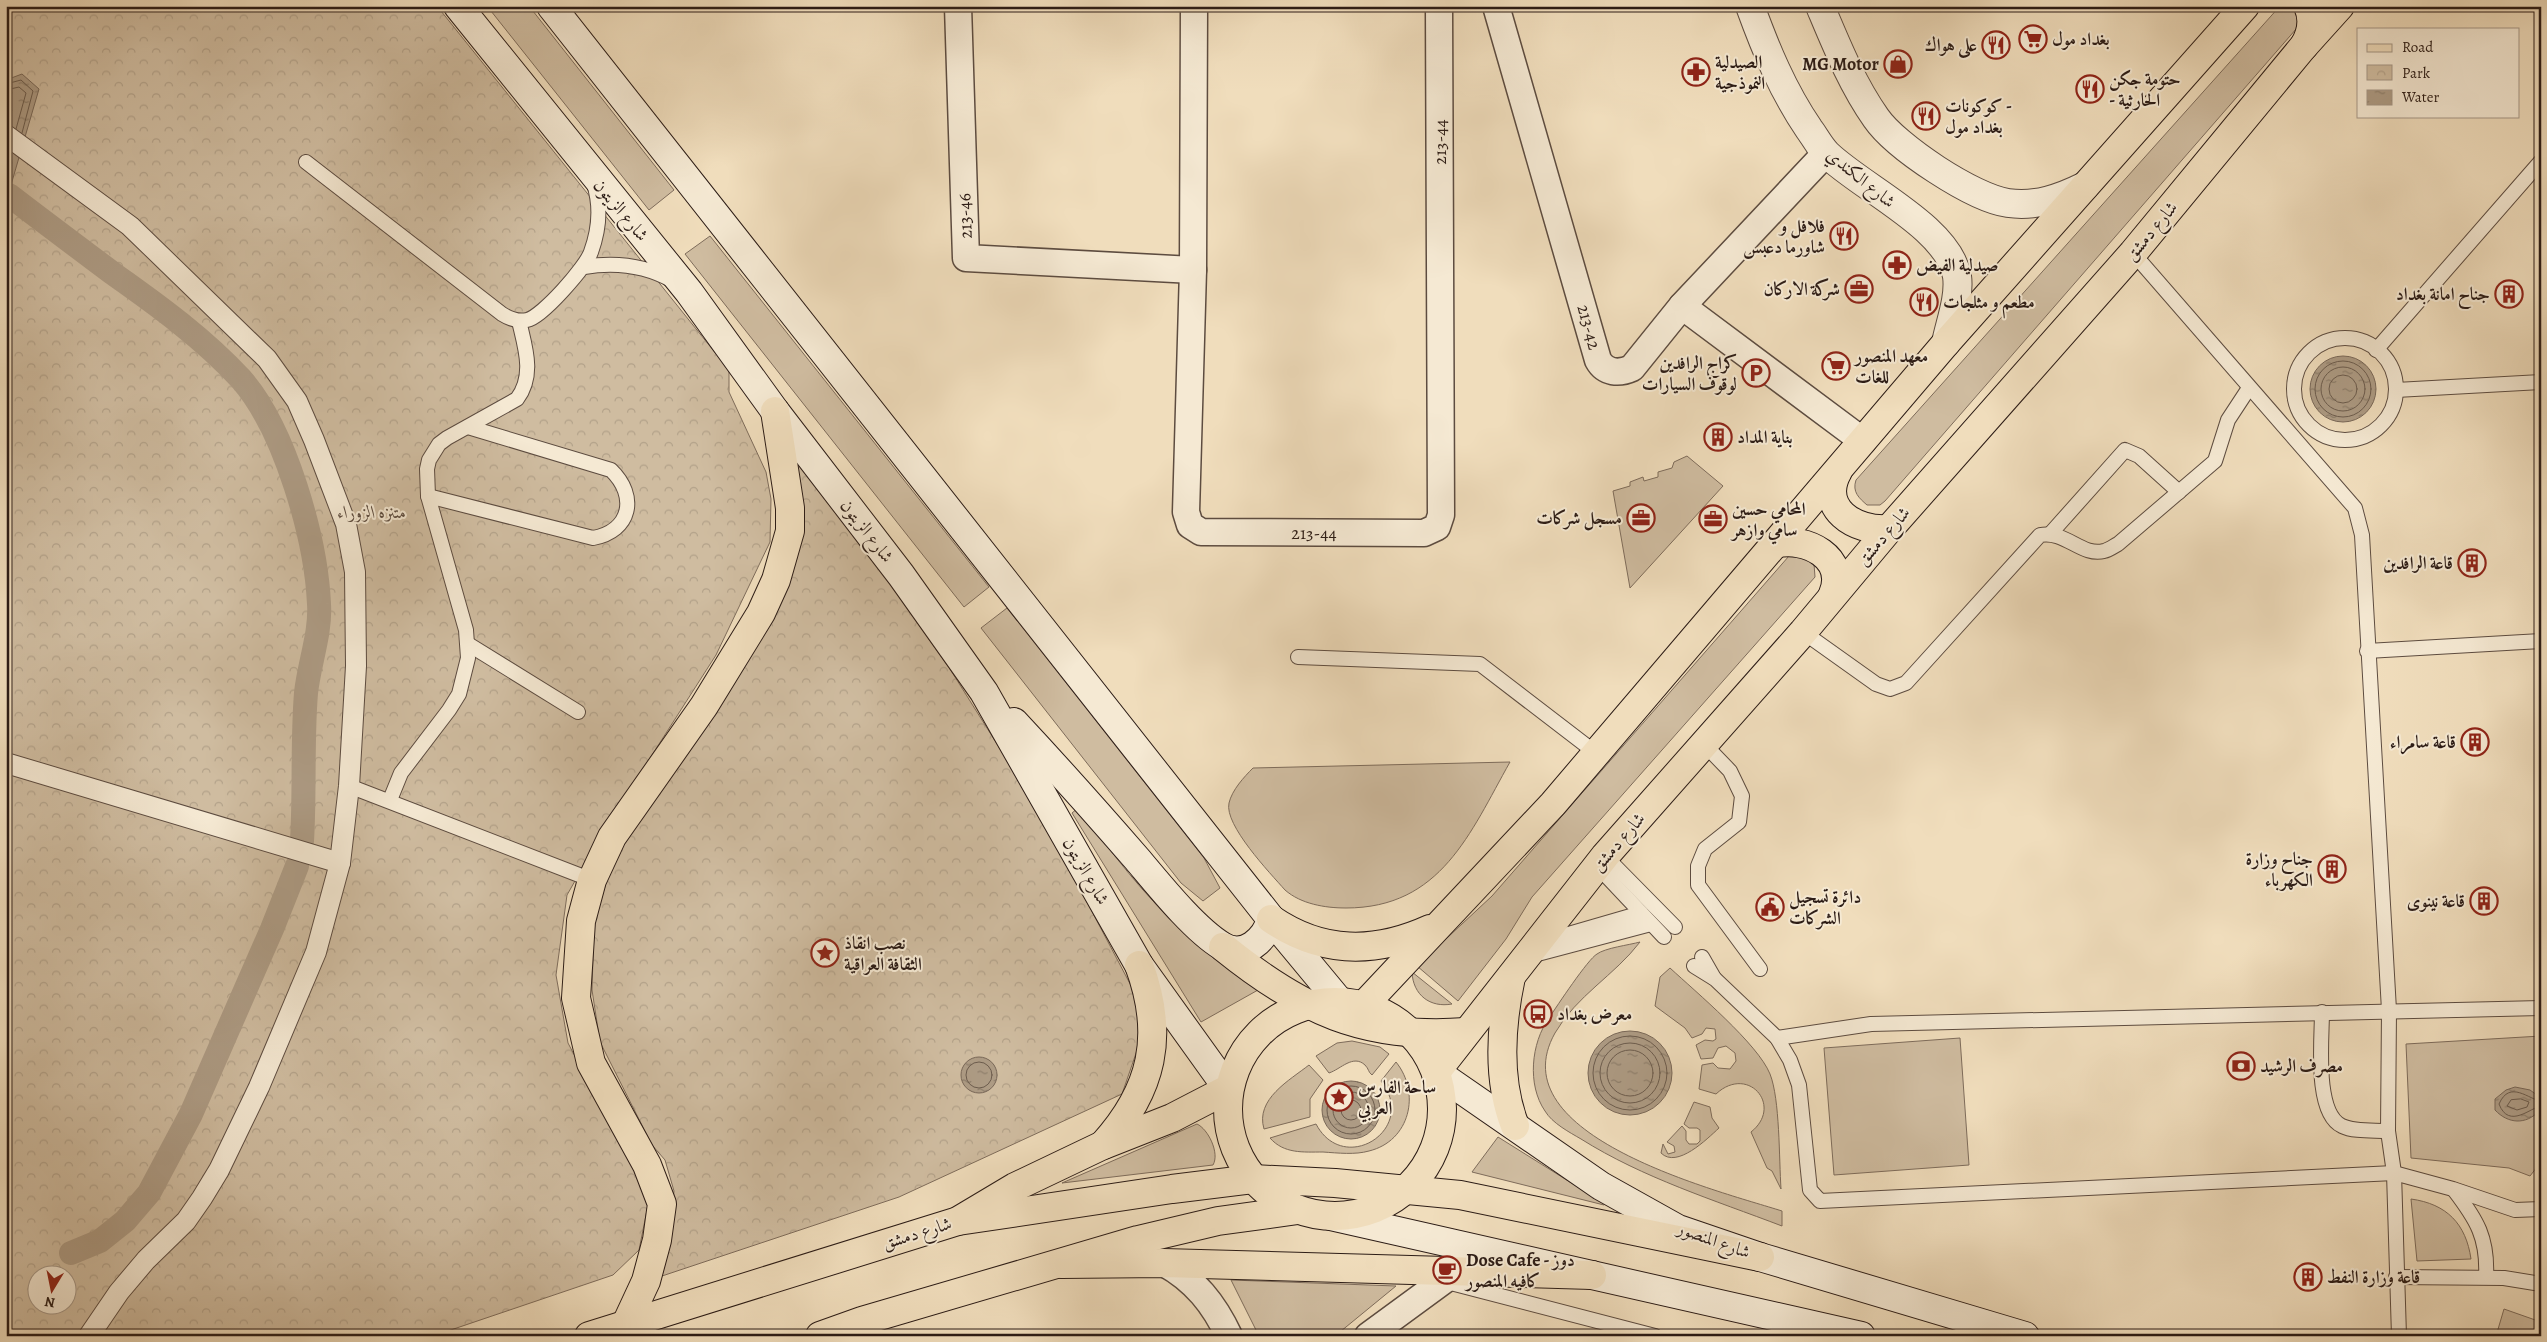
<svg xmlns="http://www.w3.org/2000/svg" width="2547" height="1342" viewBox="0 0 2547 1342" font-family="Alegreya,Amiri,serif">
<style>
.grass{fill:#cfbca0;stroke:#7e6c5b}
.park{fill:url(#park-crowns);stroke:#7e6c5b;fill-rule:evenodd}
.water{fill:url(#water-ripples);stroke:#796858}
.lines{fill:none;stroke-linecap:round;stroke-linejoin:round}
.shore{stroke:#6c5c4d;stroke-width:1}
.canal{stroke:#ad9b84;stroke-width:24}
.service-casing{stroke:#5d4c40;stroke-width:16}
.pedestrian-casing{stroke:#5d4c40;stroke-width:22}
.minor-casing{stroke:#5d4c40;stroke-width:29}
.tertiary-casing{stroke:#5d4c40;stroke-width:30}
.secondary-casing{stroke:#2c1c16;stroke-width:30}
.primary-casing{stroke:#2c1c16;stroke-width:30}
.service{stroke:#f5e9d3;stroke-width:14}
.pedestrian{stroke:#f5e9d3;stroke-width:20}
.minor{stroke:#f5e9d3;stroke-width:26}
.tertiary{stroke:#f5e9d3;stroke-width:28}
.secondary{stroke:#f5e9d3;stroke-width:28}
.primary{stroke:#f0ddbc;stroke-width:28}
.labels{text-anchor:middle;stroke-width:4;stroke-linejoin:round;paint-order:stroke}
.poi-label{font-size:18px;font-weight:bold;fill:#2c1c16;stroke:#f5e9d3;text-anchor:start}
.street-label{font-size:18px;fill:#2c1c16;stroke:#f5e9d3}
.park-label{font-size:18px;font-style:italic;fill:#5d4c3f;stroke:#f5e9d3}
</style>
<defs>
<pattern id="park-crowns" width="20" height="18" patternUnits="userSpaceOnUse" patternTransform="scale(1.25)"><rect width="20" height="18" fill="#cfbca0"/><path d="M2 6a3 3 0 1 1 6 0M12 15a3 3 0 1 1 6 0" fill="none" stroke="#b2a189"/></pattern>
<pattern id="water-ripples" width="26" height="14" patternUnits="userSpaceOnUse" patternTransform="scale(1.25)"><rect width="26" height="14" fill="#ad9b84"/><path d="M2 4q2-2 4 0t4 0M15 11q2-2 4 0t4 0" fill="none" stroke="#8d7e6b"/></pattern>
</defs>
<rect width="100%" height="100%" fill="#f0ddbc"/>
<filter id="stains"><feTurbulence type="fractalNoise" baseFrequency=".004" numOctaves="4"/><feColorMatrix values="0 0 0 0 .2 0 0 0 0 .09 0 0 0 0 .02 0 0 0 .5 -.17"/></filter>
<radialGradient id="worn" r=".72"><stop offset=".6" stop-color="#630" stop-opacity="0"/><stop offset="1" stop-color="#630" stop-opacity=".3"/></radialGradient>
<g class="grass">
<polygon points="487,6 529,6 674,190 649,210"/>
<path d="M2280,6C2298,6 2299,12 2297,28L1885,501L1880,505H1867C1859,498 1852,492 1856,480Z"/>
<polygon points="710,236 989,587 964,607 685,254"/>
<polygon points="1687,456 1723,486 1630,588 1613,491 1630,486 1630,482 1643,477 1644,481 1658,477 1658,472 1672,468 1674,462"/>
<polygon points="1793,554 1800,554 1814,564 1815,577 1532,897 1506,939 1458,1001 1417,966 1492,896 1789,556"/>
<polygon points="1007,608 1204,858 1220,888 1203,901 1181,883 981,628"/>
<path d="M1510,762C1470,833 1441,908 1346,908C1325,908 1301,904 1285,890C1270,873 1224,825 1229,803C1232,790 1244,777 1253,768Z"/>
<path d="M1078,808C1111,851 1144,897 1186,933C1209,953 1234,971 1258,990L1201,1022L1072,813Z"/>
<path d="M1640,942C1615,975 1576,996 1555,1033C1497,1136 1719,1191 1782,1211V1226C1714,1200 1643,1178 1581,1139C1569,1132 1552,1123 1545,1111C1527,1085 1531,1043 1549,1018C1557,1006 1588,959 1597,954C1605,948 1629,945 1640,942Z"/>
<path d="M1670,968C1696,992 1758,1044 1770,1074C1780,1099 1779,1159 1781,1189L1772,1171L1767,1168L1751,1132C1784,1106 1748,1064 1716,1094L1699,1089L1702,1065L1713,1063L1718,1068L1730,1069L1736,1061L1735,1053L1726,1046L1718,1048L1713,1058L1701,1059L1696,1045L1705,1040L1713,1041L1716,1039L1715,1029L1706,1028L1702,1034L1692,1038L1685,1028L1655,1006L1660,977Z"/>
<path d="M1412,972L1452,1004C1430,1008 1413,995 1412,972Z"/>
<polygon points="2541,1036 2541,1162 2530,1176 2509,1168 2411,1158 2406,1044"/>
<polygon points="1960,1038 1969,1165 1834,1175 1824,1048"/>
<path d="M1352,1041L1380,1047L1389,1054L1372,1075C1368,1072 1369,1069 1365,1065C1353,1054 1341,1069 1329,1073L1316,1056L1337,1043Z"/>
<path d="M1396,1062C1421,1093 1410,1141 1369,1151C1355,1155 1338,1153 1323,1152C1303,1152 1284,1154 1270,1138L1316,1124C1344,1177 1419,1129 1381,1081Z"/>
<path d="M1309,1065L1323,1080L1310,1099V1117L1264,1129C1255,1099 1290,1080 1309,1065Z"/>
<path d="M1694,1102L1710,1107L1712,1118L1719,1128C1707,1139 1677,1169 1661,1153L1663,1144L1668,1154L1675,1152L1674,1146L1667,1142L1682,1126L1686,1131V1140L1689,1144H1697L1700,1141V1130L1697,1128H1689L1684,1124Z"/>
<path d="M1197,1124C1208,1129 1220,1153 1213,1165L1062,1183Z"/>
<polygon points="1498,1137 1605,1204 1604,1205 1472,1172"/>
<path d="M2411,1199C2447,1204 2466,1224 2471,1259L2417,1261Z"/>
<polygon points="1231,1280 1396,1286 1335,1336 1259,1336"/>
<polygon points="2504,1309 2541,1322 2541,1336 2496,1336"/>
</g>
<g class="park">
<path d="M6,6H437L729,370V392L766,472L771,499L770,542L716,655L604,830L567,895L556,975L568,1043L614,1131L633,1162L649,1200L639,1250L613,1275L433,1336H6ZM38,1274H68V1304H38Z"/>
<polygon points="796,460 812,473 950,669 1039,811 1137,997 1143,1033 1122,1094 899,1197 662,1276 668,1247 674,1191 665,1160 652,1145 600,1042 592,990 594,923 613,860 745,660"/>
</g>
<g class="water">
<polygon points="22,74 39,89 6,202 6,80"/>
<circle cx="2343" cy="389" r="33"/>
<circle cx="1630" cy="1073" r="42"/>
<circle cx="979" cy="1075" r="18"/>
<circle cx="1351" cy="1110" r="29"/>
<path d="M2515,1087L2530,1090L2541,1098L2539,1111C2526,1125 2508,1124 2495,1110V1099L2506,1090Z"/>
</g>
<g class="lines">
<g class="shore">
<polyline points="6,84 21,80 33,91 22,133"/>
<polyline points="6,90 19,87 26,93 16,129"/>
<circle cx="2343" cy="389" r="28"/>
<circle cx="2343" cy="389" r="22"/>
<circle cx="2343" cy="389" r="14"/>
<circle cx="1630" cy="1073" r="37"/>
<circle cx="1630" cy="1073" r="30"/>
<circle cx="1630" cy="1073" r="23"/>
<circle cx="979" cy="1075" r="13"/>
<circle cx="1351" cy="1110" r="24"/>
<circle cx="1351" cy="1110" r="18"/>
<polygon points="2521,1099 2529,1102 2527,1107 2517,1110 2507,1106 2511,1100"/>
<circle cx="1351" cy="1110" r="10"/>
<path d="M2541,1101C2529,1100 2510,1079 2499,1104C2509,1130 2531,1107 2541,1106"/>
</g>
<g class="canal">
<path d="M9,195C44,222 79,248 115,275C159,306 204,339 241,379C285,429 316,538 319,604C321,633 309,664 306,693C302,742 305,791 302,841"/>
<polyline points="71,1253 100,1241 125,1221 149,1193 191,1114 272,929 297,866"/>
</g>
<g class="service-casing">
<g id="service">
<path d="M306,162L502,314C510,319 518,322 527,320C542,317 586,267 591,252C599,230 601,206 594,184"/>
<polyline points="2133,253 2355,508 2362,535 2389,1010 2388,1131 2394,1173 2399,1336"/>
<path d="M584,267C615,262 645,265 673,281"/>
<circle cx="2345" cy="389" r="51"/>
<polyline points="2376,350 2541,161"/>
<polyline points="2396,390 2541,382"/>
<path d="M428,496L593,538C631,531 638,496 611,470L468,427"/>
<polyline points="2051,533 2125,450 2139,456 2179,492"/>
<path d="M1803,632L1876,684L1890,689L1906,683L2040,535C2065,530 2082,557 2104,551C2109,550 2114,546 2118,544L2215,461L2228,420L2249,388"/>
<polyline points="468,644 578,712"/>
<polyline points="2367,651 2541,641"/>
<polyline points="1298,657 1480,664 1596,753"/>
<polyline points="1704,744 1730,771 1742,796 1739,822 1705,849 1698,866 1698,885 1760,969"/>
<polyline points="349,786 592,880"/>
<path d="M390,800L401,773L449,710L459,694L468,658L466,630L428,496L427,469L429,460L439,444L447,438L517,399C535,375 525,347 519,321"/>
<polyline points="1605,856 1675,927"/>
<polyline points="1597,866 1664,937"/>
<polyline points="1541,942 1641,913"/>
<polyline points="1530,956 1651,924"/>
<polyline points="1702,957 1714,978"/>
<polyline points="1694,966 1715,979 1777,1038 1790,1060 1799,1085 1810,1190 1820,1201 2394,1173 2453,1189 2515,1210 2541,1209"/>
<path d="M2322,1012C2322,1039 2314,1113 2342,1126C2354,1132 2374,1130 2388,1131"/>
<polyline points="1777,1038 1871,1024 2541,1008"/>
<path d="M2454,1190C2477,1220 2488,1238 2486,1277"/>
<polyline points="2396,1277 2504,1278 2541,1284"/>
<polyline points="1443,1281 1655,1336"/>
</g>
</g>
<g class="pedestrian-casing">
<g id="pedestrian">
<polyline points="6,135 130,226 267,359 297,401 314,440 346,524 355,572 356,666 349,786 340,863 316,952 259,1087 219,1170 202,1198 186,1221 146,1260 119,1292 89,1336"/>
<polyline points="6,763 340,863"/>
</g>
</g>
<g class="minor-casing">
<g id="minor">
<polyline points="958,6 966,258 1193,270"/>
<polyline points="1194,6 1193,270 1186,512 1190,525 1201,532 1424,533 1437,527 1441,515 1439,6"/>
<path d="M1496,6L1598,360C1605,373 1619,374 1632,368L1682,306L1826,153"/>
<polyline points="1682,306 1863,441"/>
<path d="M1164,1263C1195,1280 1214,1304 1229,1336"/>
<polyline points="1368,1336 1458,1270"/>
</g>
</g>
<g class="tertiary-casing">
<g id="tertiary">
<path d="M1750,6C1766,50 1783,91 1809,129C1815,137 1820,147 1827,154C1862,188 1948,227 1957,276C1960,297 1950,323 1946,343"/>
<path d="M1820,6C1836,44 1852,84 1876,118C1896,147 1973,198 2008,203C2036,207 2061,198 2085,186"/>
</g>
</g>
<g class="secondary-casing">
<g id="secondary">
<polyline points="458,6 689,292 775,411 901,575 984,692 1139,965 1228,1089"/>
<polyline points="551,6 1271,919 1339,1001"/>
<path d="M1014,722C1056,767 1097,813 1137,859C1159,885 1194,929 1222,946C1244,960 1266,939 1271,919"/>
<polyline points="1436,1072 1601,1186 1678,1229 1760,1257 2025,1336"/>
<polyline points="1331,1216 1861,1336"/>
</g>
</g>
<g class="primary-casing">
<g id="primary">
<path d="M2304,46C2311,34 2314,19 2308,6"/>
<path d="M1838,471C1817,508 1855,532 1889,529"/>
<path d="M1775,544C1806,536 1848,558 1833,594"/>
<path d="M1271,919C1322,954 1375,954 1430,929"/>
<path d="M1223,947C1301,1010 1364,1040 1466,1032"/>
<path d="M1511,977C1501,1024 1497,1080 1515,1126"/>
<circle cx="1335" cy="1109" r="107"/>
<polyline points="1364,1005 1553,804 1946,343 2245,6"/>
<polyline points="1436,1072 1605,856 1803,632 1889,529 2133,253 2303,47 2340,6"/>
<path d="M1103,1145C1153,1090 1165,1035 1139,965"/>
<polyline points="958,1221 1172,1189 1253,1179 1335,1183 1460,1195 1760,1257"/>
<polyline points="1061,1264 1164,1263 1592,1275"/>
<polyline points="626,1324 646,1281 657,1240 662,1204 647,1165 591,1063 576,998 581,921 592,880 612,837 704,706 761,613 776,580 790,531 790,508 775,411"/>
<polyline points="589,1336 958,1221 1015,1187 1101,1146 1172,1118 1228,1089"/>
<polyline points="820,1336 862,1321 1138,1240 1218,1221 1298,1210"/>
</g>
</g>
<use href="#service" class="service"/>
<use href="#pedestrian" class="pedestrian"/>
<use href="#minor" class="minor"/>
<use href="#tertiary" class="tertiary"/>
<use href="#secondary" class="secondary"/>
<use href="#primary" class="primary"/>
</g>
<defs>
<g id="supermarket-ring" transform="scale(1.4375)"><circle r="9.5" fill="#f5e9d3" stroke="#8f2418" stroke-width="1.5"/><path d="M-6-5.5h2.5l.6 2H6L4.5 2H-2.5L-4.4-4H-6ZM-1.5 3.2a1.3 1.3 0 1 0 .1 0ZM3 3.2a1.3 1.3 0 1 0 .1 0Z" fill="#8f2418"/></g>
<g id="restaurant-ring" transform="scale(1.4375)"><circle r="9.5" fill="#f5e9d3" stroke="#8f2418" stroke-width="1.5"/><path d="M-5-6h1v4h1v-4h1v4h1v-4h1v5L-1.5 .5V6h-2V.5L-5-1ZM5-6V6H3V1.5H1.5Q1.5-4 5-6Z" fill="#8f2418"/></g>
<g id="shop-ring" transform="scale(1.4375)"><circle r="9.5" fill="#f5e9d3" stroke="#8f2418" stroke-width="1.5"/><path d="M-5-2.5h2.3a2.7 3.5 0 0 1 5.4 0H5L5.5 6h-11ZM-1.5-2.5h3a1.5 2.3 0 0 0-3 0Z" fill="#8f2418"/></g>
<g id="pharmacy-ring" transform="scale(1.4375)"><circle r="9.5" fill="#f5e9d3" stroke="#8f2418" stroke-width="1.5"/><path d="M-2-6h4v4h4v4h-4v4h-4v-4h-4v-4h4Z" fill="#8f2418"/></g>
<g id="office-ring" transform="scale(1.4375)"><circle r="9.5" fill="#f5e9d3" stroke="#8f2418" stroke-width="1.5"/><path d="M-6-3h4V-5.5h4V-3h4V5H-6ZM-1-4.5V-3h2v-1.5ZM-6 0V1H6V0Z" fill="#8f2418"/></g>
<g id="building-ring" transform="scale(1.4375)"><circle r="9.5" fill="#f5e9d3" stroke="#8f2418" stroke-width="1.5"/><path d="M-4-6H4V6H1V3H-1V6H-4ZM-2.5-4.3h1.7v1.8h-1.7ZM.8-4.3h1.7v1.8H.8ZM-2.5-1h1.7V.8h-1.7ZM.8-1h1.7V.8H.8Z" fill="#8f2418"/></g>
<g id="parking-ring" transform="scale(1.4375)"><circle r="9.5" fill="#f5e9d3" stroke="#8f2418" stroke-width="1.5"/><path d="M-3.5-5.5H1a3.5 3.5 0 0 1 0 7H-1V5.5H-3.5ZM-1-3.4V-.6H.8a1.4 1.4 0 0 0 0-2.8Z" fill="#8f2418"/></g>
<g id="civic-ring" transform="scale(1.4375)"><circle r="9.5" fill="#f5e9d3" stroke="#8f2418" stroke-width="1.5"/><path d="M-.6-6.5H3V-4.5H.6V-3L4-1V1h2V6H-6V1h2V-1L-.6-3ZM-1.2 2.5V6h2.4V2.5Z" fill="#8f2418"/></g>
<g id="sight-ring" transform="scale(1.4375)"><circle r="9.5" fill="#f5e9d3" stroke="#8f2418" stroke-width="1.5"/><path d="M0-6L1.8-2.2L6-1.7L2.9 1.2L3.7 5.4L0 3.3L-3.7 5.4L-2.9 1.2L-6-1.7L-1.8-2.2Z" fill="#8f2418"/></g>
<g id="bus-ring" transform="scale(1.4375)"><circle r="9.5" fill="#f5e9d3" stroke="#8f2418" stroke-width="1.5"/><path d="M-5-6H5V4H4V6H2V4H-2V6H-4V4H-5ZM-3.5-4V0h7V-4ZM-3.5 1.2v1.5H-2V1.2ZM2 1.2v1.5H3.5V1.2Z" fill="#8f2418"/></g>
<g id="bank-ring" transform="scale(1.4375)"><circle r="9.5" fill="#f5e9d3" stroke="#8f2418" stroke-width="1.5"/><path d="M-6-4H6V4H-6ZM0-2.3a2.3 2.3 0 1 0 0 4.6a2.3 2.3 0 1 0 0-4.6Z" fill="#8f2418"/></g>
<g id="cafe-ring" transform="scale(1.4375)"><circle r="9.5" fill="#f5e9d3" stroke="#8f2418" stroke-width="1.5"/><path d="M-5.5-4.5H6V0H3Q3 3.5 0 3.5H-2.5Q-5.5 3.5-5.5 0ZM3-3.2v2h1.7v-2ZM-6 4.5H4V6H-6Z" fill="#8f2418"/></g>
</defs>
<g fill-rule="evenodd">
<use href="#supermarket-ring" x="2033" y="39"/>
<use href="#restaurant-ring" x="1996" y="45"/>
<use href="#shop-ring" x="1898" y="64"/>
<use href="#pharmacy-ring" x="1696" y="72"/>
<use href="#restaurant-ring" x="2090" y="89"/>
<use href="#restaurant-ring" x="1926" y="116"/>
<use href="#restaurant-ring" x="1844" y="236"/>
<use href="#pharmacy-ring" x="1897" y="265"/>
<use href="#office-ring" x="1859" y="289"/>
<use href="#building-ring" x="2509" y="294"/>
<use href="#restaurant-ring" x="1924" y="302"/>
<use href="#supermarket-ring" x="1836" y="366"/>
<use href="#parking-ring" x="1756" y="373"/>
<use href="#building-ring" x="1718" y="437"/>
<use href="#office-ring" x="1641" y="518"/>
<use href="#office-ring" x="1713" y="519"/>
<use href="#building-ring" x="2472" y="563"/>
<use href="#building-ring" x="2475" y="742"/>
<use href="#building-ring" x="2332" y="869"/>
<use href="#building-ring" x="2484" y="901"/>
<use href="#civic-ring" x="1770" y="907"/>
<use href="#sight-ring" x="825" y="953"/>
<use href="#bus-ring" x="1538" y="1014"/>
<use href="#bank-ring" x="2241" y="1066"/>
<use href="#sight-ring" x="1339" y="1097"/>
<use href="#cafe-ring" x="1447" y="1270"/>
<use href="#building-ring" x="2308" y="1277"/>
</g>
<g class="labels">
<g class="poi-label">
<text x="2052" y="45">بغداد مول</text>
<text x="1977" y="51" text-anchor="end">على هواك</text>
<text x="1715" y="68">الصيدلية<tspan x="1715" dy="21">النموذجية</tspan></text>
<text x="1879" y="70" text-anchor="end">MG Motor</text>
<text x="2109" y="85">حتومة جكن<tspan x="2109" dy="21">- الحارثية</tspan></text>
<text x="1945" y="112">كوكونات -<tspan x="1945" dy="21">بغداد مول</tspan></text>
<text x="1825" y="232" text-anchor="end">فلافل و<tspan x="1825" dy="21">شاورما دعبس</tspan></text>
<text x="1916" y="271">صيدلية الفيض</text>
<text x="1840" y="295" text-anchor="end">شركة الاركان</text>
<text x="2490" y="300" text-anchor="end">جناح امانة بغداد</text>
<text x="1943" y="308">مطعم و مثلجات</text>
<text x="1855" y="362">معهد المنصور<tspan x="1855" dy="21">للغات</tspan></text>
<text x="1737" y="369" text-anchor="end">كراج الرافدين<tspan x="1737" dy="21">لوقوف السيارات</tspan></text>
<text x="1737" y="443">بناية المداد</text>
<text x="1732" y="515">المحامي حسين<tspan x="1732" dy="21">سامي وازهر</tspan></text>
<text x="1622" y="524" text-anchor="end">مسجل شركات</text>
<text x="2453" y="569" text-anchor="end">قاعة الرافدين</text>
<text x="2456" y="748" text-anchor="end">قاعة سامراء</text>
<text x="2313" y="865" text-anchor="end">جناح وزارة<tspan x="2313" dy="21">الكهرباء</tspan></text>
<text x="1789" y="903">دائرة تسجيل<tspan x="1789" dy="21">الشركات</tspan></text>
<text x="2465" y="907" text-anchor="end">قاعة نينوى</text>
<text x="844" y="949">نصب انقاذ<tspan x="844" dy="21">الثقافة العراقية</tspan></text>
<text x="1557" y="1020">معرض بغداد</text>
<text x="2260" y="1072">مصرف الرشيد</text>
<text x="1358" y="1093">ساحة الفارس<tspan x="1358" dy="21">العربي</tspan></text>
<text x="1466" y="1266">Dose Cafe - دوز<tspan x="1466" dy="21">كافيه المنصور</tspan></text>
<text x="2327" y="1283">قاعة وزارة النفط</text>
</g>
<g class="street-label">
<text transform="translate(1440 142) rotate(-90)" y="6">213-44</text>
<text transform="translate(1861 178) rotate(39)" y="6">شارع الكندي</text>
<text transform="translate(621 210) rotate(50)" y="6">شارع الزيتون</text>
<text transform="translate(965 216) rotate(-92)" y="6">213-46</text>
<text transform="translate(2151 231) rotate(-50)" y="6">شارع دمشق</text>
<text transform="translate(1589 327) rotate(75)" y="6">213-42</text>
<text transform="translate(867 531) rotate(52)" y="6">شارع الزيتون</text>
<text x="1314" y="539">213-44</text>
<text transform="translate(1883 536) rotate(-49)" y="6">شارع دمشق</text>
<text transform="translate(1618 842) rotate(-49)" y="6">شارع دمشق</text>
<text transform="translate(1086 871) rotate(60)" y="6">شارع الزيتون</text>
<text transform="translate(917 1233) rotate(-17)" y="6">شارع دمشق</text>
<text transform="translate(1714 1240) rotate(20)" y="6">شارع المنصور</text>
</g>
<g class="park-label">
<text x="372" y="518">متنزه الزوراء</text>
</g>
</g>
<rect width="2547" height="1342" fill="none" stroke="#f0ddbc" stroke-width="25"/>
<rect x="8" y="8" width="2532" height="1327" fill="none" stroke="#2c1c16" stroke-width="2.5"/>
<rect x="12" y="12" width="2522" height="1317" fill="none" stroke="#2c1c16"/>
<rect x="2357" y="28" width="162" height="90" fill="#f5e9d3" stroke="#a59787"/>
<rect x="2367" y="44" width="25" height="8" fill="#f0ddbc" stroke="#a59787"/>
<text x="2402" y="52" font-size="15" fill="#2c1c16">Road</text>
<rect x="2367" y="65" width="25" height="15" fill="url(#park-crowns)" stroke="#a59787"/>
<text x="2402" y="78" font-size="15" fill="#2c1c16">Park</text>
<rect x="2367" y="90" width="25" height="15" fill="url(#water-ripples)" stroke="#a59787"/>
<text x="2402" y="102" font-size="15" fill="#2c1c16">Water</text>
<g transform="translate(52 1290) rotate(190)"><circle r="24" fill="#f5e9d3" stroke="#a59787"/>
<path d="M0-4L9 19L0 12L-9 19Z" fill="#8f2418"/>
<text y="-8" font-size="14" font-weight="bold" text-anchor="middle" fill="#2c1c16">N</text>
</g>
<rect width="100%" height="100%" filter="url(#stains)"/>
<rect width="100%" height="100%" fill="url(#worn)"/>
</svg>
